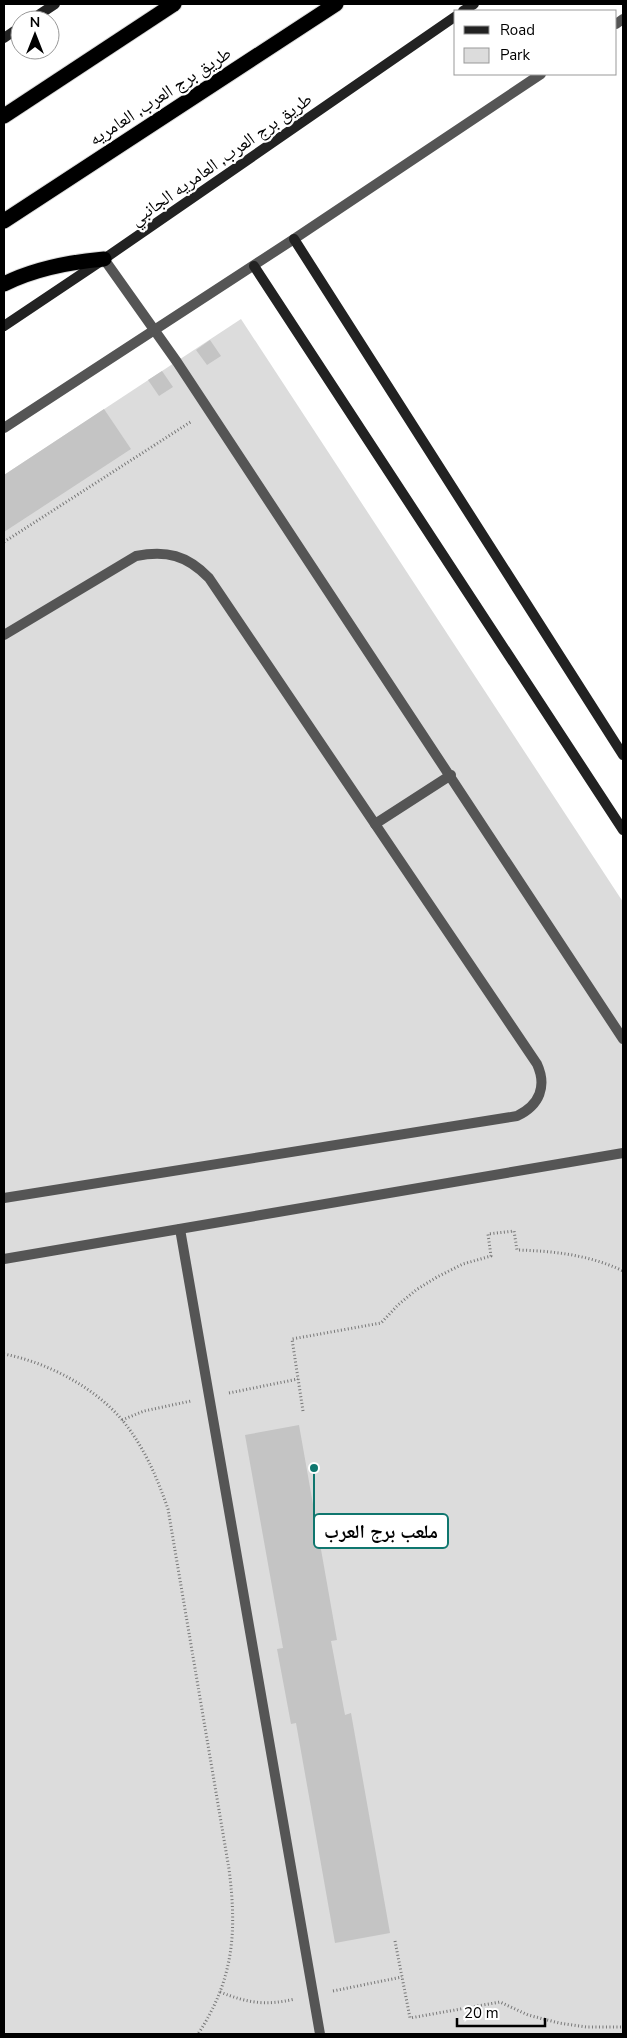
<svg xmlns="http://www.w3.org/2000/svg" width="627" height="2038" viewBox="0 0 627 2038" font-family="'Nunito Sans','Noto Naskh Arabic',sans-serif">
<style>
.green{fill:#dcdcdc}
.building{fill:#c4c4c4}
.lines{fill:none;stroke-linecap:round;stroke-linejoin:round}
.highway-casing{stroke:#dbdbdb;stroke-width:17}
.path{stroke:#777;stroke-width:3;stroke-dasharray:1 2.5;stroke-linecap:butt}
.lane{stroke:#555;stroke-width:10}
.street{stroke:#555;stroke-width:10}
.secondary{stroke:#222;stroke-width:10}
.highway{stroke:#000;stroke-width:15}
.labels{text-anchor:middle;stroke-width:4.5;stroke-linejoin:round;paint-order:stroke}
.street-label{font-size:18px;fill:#000;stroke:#fff}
.leader{fill:none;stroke:#0f766e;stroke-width:2}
.callout-dot{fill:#0f766e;stroke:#fff;stroke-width:2}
.callout{fill:#fff;stroke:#0f766e;stroke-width:2}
.callout-label{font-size:19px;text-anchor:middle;font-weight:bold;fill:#000}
</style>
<rect width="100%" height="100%" fill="#fff"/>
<polygon class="green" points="241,319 623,902 623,2034 4,2034 4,475"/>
<g class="building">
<polygon points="210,340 221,356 207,365 196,350"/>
<polygon points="162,371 173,387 159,396 148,380"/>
<polygon points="104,409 131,449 4,532 4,475"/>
<polygon points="299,1425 337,1640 331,1641 345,1715 351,1713 390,1933 335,1943 296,1723 291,1724 277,1649 283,1648 245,1435"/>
</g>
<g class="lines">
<g class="highway-casing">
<g id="highway">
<polyline points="4,116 174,4"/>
<polyline points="4,221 336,4"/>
<path d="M4,284C36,268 69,262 104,259"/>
</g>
</g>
<g class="path">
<polyline points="4,542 192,421"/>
<path d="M4,1354C46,1362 95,1387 123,1421C144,1447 157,1477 168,1509L229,1869C237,1932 234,1979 198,2034"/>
<polyline points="229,1393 298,1379"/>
<path d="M303,1411L292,1339L381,1323L398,1305L416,1290L437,1277L463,1264L491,1256L488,1234L514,1231L517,1250C554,1251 590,1255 623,1271"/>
<polyline points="122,1420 144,1411 191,1401"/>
<polyline points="395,1941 410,2018 500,2002 528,2015 559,2023 586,2027 623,2027"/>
<polyline points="333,1991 402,1977"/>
<path d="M220,1992C248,2003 265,2006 295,1999"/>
</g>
<g class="lane">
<polyline points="104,259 177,362 623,1039"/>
<path d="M4,635L136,556C166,550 187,555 209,578L537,1064C547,1086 540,1105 517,1116L4,1198"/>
<polyline points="375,824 451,775"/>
<polyline points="180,1229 320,2034"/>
<polyline points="4,1259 623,1153"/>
</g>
<g class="street">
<polyline points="616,24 623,19"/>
<polyline points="4,428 294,239 541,74"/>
</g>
<g class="secondary">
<polyline points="463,11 474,4"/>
<polyline points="31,20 55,4"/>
<polyline points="4,38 20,27"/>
<polyline points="294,239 623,755"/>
<polyline points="254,266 623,830"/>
<polyline points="4,326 104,259 456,16"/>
</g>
<use href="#highway" class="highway"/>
</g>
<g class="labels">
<g class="street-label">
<text transform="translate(160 96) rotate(-33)" y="6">طريق برج العرب, العامريه</text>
<text transform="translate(221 159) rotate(-35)" y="6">طريق برج العرب, العامريه الجانبي</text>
</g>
</g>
<path class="leader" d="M314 1468L314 1531"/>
<circle class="callout-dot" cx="314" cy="1468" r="5"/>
<rect class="callout" x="314" y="1514" width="134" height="34" rx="5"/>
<g class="callout-label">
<text x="381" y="1538">ملعب برج العرب</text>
</g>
<rect width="627" height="2038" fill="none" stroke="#000000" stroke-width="10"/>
<rect x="454" y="10" width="162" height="65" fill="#ffffff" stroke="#999999"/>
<rect x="464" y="26" width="25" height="8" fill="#222222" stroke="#999999"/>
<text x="500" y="35" font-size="15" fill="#000000">Road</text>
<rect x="464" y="48" width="25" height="15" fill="#dcdcdc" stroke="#999999"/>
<text x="500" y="60" font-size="15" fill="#000000">Park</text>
<g transform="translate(35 35)"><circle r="24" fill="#ffffff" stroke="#999999"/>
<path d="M0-4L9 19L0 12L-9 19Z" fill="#000000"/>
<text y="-8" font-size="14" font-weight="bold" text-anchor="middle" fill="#000000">N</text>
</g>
<path d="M457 2018v8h88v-8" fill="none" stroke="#000000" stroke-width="2.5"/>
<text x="464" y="2018" font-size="15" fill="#000000" stroke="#ffffff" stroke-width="4" paint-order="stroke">20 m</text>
</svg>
